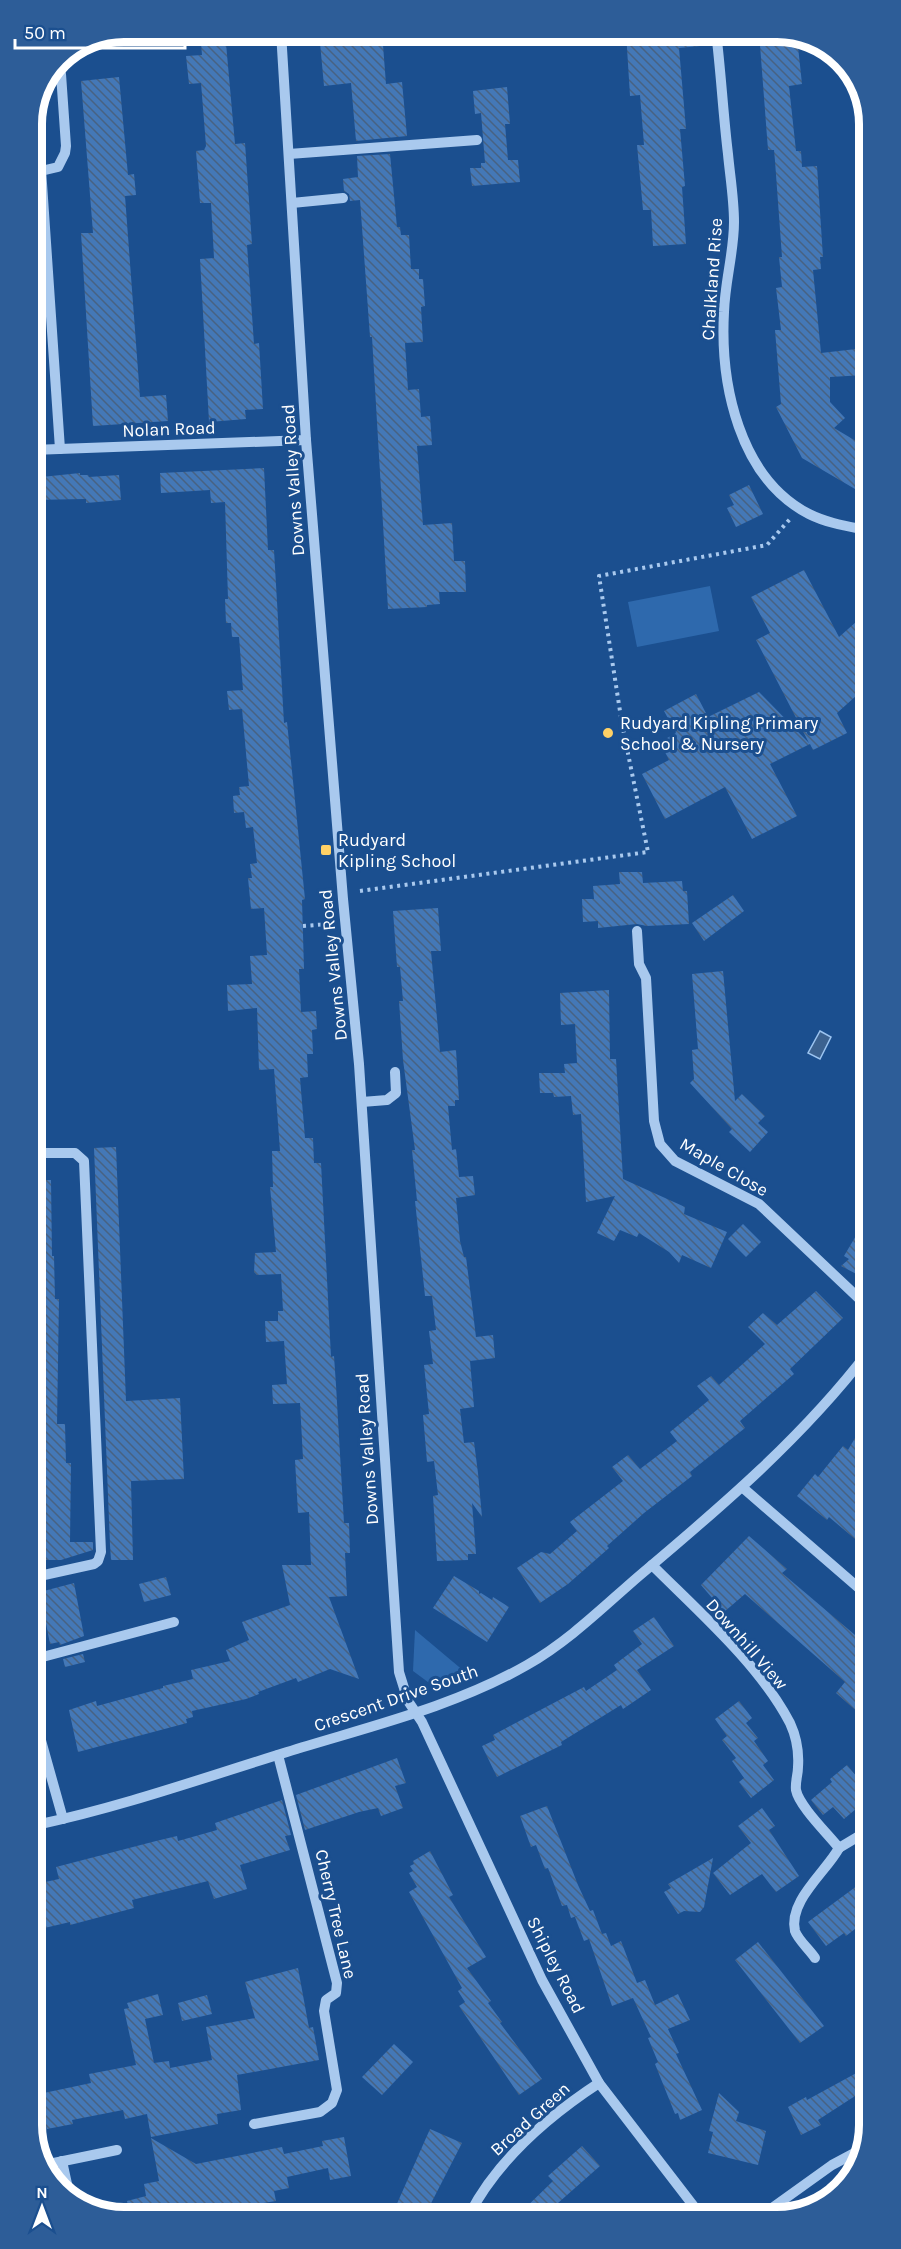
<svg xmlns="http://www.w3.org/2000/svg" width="901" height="2249" viewBox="0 0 901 2249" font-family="Karla,sans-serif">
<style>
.grass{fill:#2e69ad}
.water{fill:#3c6290;stroke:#9cc4f0;stroke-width:1.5}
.building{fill:url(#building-back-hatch)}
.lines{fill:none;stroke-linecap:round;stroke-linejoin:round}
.path{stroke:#a9c9ee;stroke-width:4;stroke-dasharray:3 4.5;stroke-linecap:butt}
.minor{stroke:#a9c9ee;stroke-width:10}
.poi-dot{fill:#ffd166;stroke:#1b4f8f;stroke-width:2}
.labels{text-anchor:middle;stroke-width:6;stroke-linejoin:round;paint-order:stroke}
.street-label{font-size:18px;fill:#fff;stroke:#1b4f8f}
.poi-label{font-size:18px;fill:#fff;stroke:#1b4f8f;text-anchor:start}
.rim{fill:none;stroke:#fff;stroke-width:8}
</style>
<defs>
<pattern id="building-back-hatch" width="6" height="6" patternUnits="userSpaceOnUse" patternTransform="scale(1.5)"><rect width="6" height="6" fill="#4478b7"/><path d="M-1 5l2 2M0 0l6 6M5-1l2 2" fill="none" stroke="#486282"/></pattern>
</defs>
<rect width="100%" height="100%" fill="#1b4f8f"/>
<g class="grass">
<polygon points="710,586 719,631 637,647 628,602"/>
<polygon points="415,1630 465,1672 436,1688 413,1671"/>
</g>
<polygon class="water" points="820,1031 831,1037 820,1059 808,1053"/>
<g class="building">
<polygon points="200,32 225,32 235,144 245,143 252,244 247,245 250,286 254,344 259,343 263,409 245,410 246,419 209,422 200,259 214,258 211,203 200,203 196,151 204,150 206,146 201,83 189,84 186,56 202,55"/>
<polygon points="319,32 382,32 386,84 402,82 407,136 356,141 351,83 324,86"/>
<polygon points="626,32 709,32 710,45 679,48 686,129 680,129 685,186 682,187 686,244 653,246 651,210 643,210 637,145 644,145 640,95 630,96"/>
<polygon points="759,32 784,32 797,37 802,84 789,86 796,151 801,151 802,167 817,166 823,257 820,257 821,269 813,270 821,353 865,348 865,375 830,377 830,402 845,418 834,428 861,444 866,461 866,471 855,489 802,458 776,407 781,404 775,330 781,330 776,288 782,287 779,257 782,257 775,161 774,150 768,150"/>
<polygon points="119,77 128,175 134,174 136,195 125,196 140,397 166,395 168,421 93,426 81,233 93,233 81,81"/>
<polygon points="507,87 510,124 505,124 508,160 518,160 520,182 472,186 470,168 481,168 481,163 485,163 481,113 475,114 473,91"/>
<polygon points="390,154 397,227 400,227 401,235 409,235 411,269 419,269 419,279 423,279 425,306 421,307 423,342 405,343 408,390 419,389 421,417 430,416 432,445 417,446 423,525 452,523 454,561 465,561 466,592 439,592 440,604 427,605 427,607 388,609 372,337 370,337 360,200 350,201 349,194 344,191 343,179 358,177 357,156"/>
<polygon points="264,468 268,550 274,550 284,723 287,722 305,899 302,900 304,969 299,969 301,1012 316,1011 317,1029 312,1030 313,1054 307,1054 308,1077 300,1078 305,1138 313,1138 314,1163 321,1163 331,1357 334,1356 336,1385 344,1523 349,1523 350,1553 345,1553 347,1596 329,1597 359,1679 330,1669 298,1682 296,1678 258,1692 259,1694 246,1699 192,1711 193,1717 186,1719 187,1723 78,1752 69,1710 96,1701 97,1706 163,1688 163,1686 193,1679 191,1670 230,1661 226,1650 249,1640 242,1622 290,1605 282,1565 311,1565 309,1512 298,1513 295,1460 303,1459 300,1403 273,1404 272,1385 287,1384 284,1341 266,1342 265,1321 278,1321 278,1311 283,1311 281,1274 257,1275 254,1272 255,1253 276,1252 270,1187 273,1187 272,1151 280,1151 274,1069 259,1070 257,1008 228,1011 227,985 252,984 250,956 267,955 264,908 251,909 248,878 252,878 250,864 257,863 253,827 246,828 244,812 234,813 233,796 240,795 239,787 249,786 242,709 229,710 227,691 243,690 239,637 232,637 231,623 226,623 225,599 228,599 225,502 211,503 210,490 161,493 160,473"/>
<polygon points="80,473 80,475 88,475 89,477 119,475 121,500 86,503 86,499 33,500 32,478"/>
<polygon points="749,485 763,514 736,527 727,508 734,505 729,495"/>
<polygon points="804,570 839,637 856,622 866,634 866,687 837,713 847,733 813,750 810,744 770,764 797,816 752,839 725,787 665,819 642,774 669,760 660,742 676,733 664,711 696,694 708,717 759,692 809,743 756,640 770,633 751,597"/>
<polygon points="619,872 642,872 643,883 682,881 683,891 687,891 689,924 647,926 637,924 598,928 598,921 583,922 582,899 594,899 593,886 620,884"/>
<polygon points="733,895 744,911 704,941 692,923"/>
<polygon points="438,908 441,951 431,951 440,1052 456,1050 459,1100 455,1100 455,1106 448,1106 452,1150 456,1149 459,1177 473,1176 475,1195 456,1198 460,1241 464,1257 466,1257 476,1337 493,1335 495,1358 470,1361 474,1407 460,1409 464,1443 474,1442 478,1473 482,1517 472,1503 476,1554 468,1554 468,1560 437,1561 433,1496 438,1495 434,1461 427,1462 423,1415 429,1414 424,1365 433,1364 429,1331 436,1330 432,1296 425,1296 415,1201 417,1201 412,1150 415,1150 403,1060 399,1001 403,1001 400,967 397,967 393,911"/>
<polygon points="723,971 735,1101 742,1094 765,1116 758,1123 768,1132 750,1152 729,1132 732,1129 690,1083 694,1079 692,1050 698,1049 692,974"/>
<polygon points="609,990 610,1059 616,1059 623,1179 685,1207 684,1214 727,1232 711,1268 682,1255 679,1263 669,1252 639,1233 637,1237 620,1230 614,1241 597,1233 615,1196 586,1202 581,1114 573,1115 571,1096 554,1097 553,1093 540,1093 539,1073 565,1073 564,1064 577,1063 575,1024 561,1025 560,993"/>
<polygon points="116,1147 126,1401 180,1398 183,1459 184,1479 131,1481 133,1560 111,1560 110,1545 94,1148"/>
<polygon points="34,1180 51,1180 52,1256 54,1256 55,1299 59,1299 57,1424 65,1424 66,1463 71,1463 70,1542 93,1542 93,1550 61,1560 35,1560"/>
<polygon points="867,1217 867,1241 868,1280 841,1266 849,1259 844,1256"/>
<polygon points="743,1224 761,1242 746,1257 728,1239"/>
<polygon points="816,1291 843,1318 790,1369 794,1374 740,1421 745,1428 690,1472 692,1476 644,1513 607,1546 609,1548 568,1584 540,1603 517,1568 541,1552 550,1554 577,1531 570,1522 623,1481 612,1467 628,1455 640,1469 677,1441 670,1432 709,1400 697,1386 711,1376 719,1385 765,1344 748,1327 763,1313 777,1325"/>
<polygon points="868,1416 868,1550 829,1517 827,1520 797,1496 815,1474 818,1477 843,1446 848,1450"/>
<polygon points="749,1536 787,1569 782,1573 868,1646 869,1722 836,1693 845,1682 745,1594 724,1612 701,1585"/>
<polygon points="454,1576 479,1591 479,1594 481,1593 492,1600 493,1597 509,1607 487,1642 433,1608"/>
<polygon points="166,1577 171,1595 144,1602 139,1584"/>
<polygon points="74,1583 84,1636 60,1645 59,1642 50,1644 40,1592"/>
<polygon points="654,1617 674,1646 637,1670 651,1690 623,1709 621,1705 561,1742 562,1745 497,1777 482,1746 495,1740 493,1735 584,1687 586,1691 617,1670 614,1665 642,1644 633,1631"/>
<polygon points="83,1654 85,1662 65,1667 63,1659"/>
<polygon points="739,1701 752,1718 746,1723 758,1738 754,1741 768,1761 763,1765 774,1780 751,1798 739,1782 744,1778 732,1761 736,1758 722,1740 727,1736 715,1719"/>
<polygon points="397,1758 406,1783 395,1786 403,1808 381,1816 378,1808 359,1812 305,1830 296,1795"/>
<polygon points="847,1765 869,1791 869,1798 844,1819 833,1807 823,1815 811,1800 832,1782 830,1779"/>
<polygon points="282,1800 291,1835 285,1836 290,1850 240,1865 247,1889 214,1899 208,1881 132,1900 134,1908 70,1925 70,1922 36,1930 36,1884 59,1879 56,1867 156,1841 177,1836 178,1841 217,1830 215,1823"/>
<polygon points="547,1806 578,1885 590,1911 593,1910 602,1934 606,1933 611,1946 621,1941 637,1983 645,1980 655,2005 678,1994 690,2020 668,2029 679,2053 676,2054 702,2110 680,2120 678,2113 675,2114 655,2064 658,2062 648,2038 651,2037 633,1998 612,2006 589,1939 584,1941 575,1917 583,1914 571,1918 567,1905 562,1906 548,1868 545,1869 536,1845 531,1847 520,1816"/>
<polygon points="762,1808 775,1826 769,1830 799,1876 776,1892 762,1874 730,1895 713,1873 751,1843 738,1826"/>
<polygon points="430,1851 453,1895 449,1897 486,1957 467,1968 491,2001 488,2003 502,2022 500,2023 542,2079 519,2095 459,2006 465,2002 458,1991 462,1988 409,1892 417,1887 409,1873 413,1871 410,1866 414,1864 413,1861"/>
<polygon points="713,1858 704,1907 700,1912 684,1911 678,1914 664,1892 671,1888 668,1884"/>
<polygon points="869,1877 869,1918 846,1936 844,1933 826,1946 808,1922"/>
<polygon points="758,1942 824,2026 800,2043 735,1960"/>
<polygon points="298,1968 309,2028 313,2027 319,2060 237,2075 241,2110 217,2114 218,2124 151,2137 147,2114 125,2119 123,2110 72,2120 73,2124 47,2129 39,2094 91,2083 89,2074 136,2065 124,2009 129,2008 127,2003 158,1994 163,2015 145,2019 154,2063 169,2061 170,2068 212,2060 206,2027 255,2018 245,1982"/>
<polygon points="207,1995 212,2014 182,2021 178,2003"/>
<polygon points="394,2044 413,2062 382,2095 362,2077"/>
<polygon points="860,2071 869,2087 818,2120 821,2125 801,2135 788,2107 806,2097 807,2100"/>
<polygon points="719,2093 739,2112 736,2121 766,2131 758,2165 708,2153 713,2132 709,2131"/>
<polygon points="430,2129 462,2143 425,2215 392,2215"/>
<polygon points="344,2137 351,2176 330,2180 328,2168 287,2177 289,2188 274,2191 276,2201 219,2210 218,2207 180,2213 179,2217 130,2217 127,2201 146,2196 144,2184 159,2181 151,2138 196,2164 282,2147 284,2154 323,2146 322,2141"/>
<polygon points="582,2146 600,2166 558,2203 569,2214 518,2215 553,2181 548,2176"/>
</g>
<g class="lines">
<g class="path">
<polyline points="360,891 648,852 622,724 599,576 767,545 790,519"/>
<polyline points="303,926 329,924"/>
</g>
<g class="minor">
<polyline points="281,32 306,440 343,899 359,1064 399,1672 408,1701 422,1722 542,1980 599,2083 699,2213"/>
<path d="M716,32C721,72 723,113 728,154C730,176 734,199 734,222C734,252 725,281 724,312C720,384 739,478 809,514C827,523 846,526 866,530"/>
<polyline points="40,154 60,449"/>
<polyline points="289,154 477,140"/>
<polyline points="41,171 58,167 65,153 66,146 61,74"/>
<polyline points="292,203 343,198"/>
<polyline points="32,450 306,440"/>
<polyline points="637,931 639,964 646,978 654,1121 660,1144 675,1161 759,1204 868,1307"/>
<polyline points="362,1102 387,1100 396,1093 395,1072"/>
<polyline points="34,1153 75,1153 84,1161 101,1552 98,1561 94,1564 35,1577"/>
<polyline points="742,1487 868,1596"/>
<path d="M652,1565C698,1611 760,1665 790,1723C796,1736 799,1753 798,1767C798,1775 795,1782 796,1790C799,1806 828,1834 839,1848L864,1833"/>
<polyline points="35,1659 174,1622"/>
<polyline points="35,1719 63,1819"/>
<path d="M36,1825C121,1807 203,1778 287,1752C367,1727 454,1707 527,1665C569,1641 603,1607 639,1576C721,1507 803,1437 868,1352"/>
<path d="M815,1958C810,1950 798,1940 795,1931C788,1901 826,1872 839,1848"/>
<polyline points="254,2124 320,2112 332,2103 337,2090 324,2011 326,2000 336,1993 337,1983 278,1755"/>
<polyline points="62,2161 69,2193"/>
<polyline points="44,2165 117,2150"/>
<polyline points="765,2213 832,2165 862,2149"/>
<path d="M469,2215C498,2159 547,2117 599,2083"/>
</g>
</g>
<g class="poi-dot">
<circle cx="608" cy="733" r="6"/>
<rect x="320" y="844" width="12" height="12" rx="3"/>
</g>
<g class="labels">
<g class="street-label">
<text transform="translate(712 279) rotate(-86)" y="6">Chalkland Rise</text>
<text transform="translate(169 429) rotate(-2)" y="6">Nolan Road</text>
<text transform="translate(293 480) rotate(-94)" y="6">Downs Valley Road</text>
<text transform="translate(333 965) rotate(-96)" y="6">Downs Valley Road</text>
<text transform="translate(724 1167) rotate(30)" y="6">Maple Close</text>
<text transform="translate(367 1449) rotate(-94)" y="6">Downs Valley Road</text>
<text transform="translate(747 1644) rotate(49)" y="6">Downhill View</text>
<text transform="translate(396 1698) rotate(-19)" y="6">Crescent Drive South</text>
<text transform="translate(336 1914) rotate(77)" y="6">Cherry Tree Lane</text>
<text transform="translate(556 1965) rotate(63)" y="6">Shipley Road</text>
<text transform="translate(530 2119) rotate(-42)" y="6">Broad Green</text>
</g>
<g class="poi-label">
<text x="620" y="729">Rudyard Kipling Primary<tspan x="620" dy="21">School &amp; Nursery</tspan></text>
<text x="338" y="846">Rudyard<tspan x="338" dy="21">Kipling School</tspan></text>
</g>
</g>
<path d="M0 0H901V2249H0ZM124 42H777A82 82 0 0 1 859 124V2125A82 82 0 0 1 777 2207H124A82 82 0 0 1 42 2125V124A82 82 0 0 1 124 42Z" fill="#2d5d98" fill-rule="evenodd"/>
<path class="rim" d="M124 42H777A82 82 0 0 1 859 124V2125A82 82 0 0 1 777 2207H124A82 82 0 0 1 42 2125V124A82 82 0 0 1 124 42Z"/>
<g transform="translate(42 2207)" stroke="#1b4f8f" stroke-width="4.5" paint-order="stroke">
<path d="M0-4.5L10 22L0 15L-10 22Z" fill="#ffffff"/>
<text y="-9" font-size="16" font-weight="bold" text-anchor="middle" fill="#ffffff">N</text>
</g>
<path d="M15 39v9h170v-9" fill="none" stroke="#ffffff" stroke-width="3"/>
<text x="24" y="39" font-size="18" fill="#ffffff" stroke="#1b4f8f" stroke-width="4.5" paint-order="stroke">50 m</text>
</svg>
